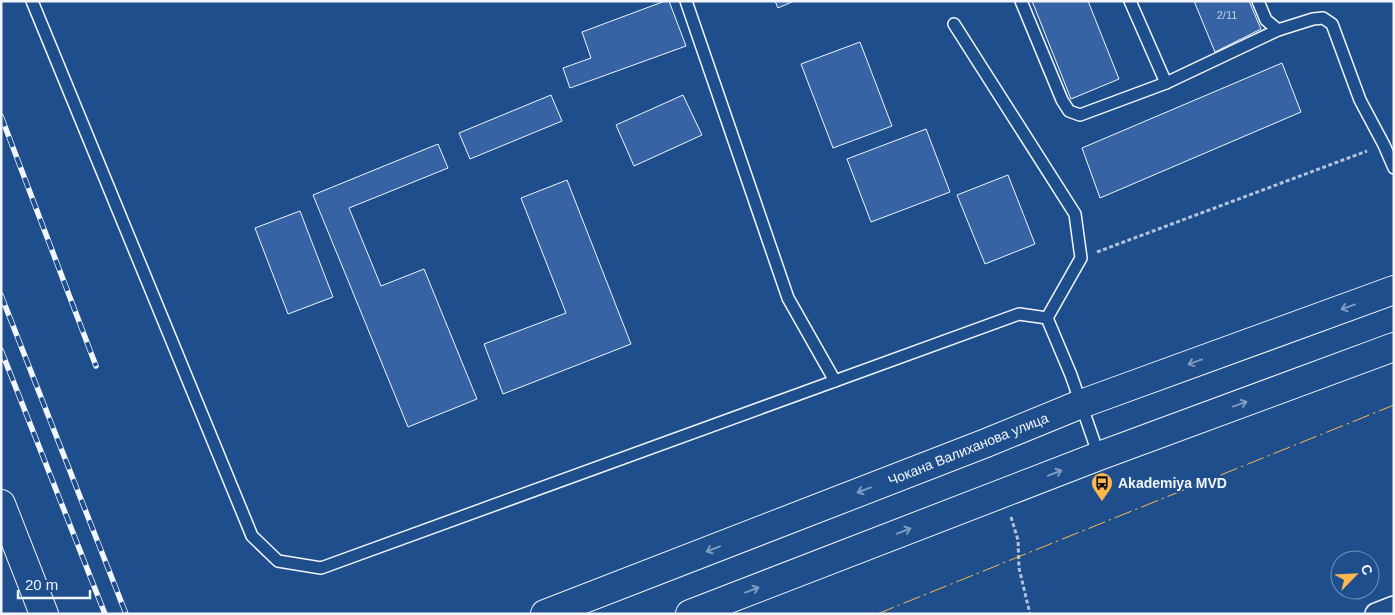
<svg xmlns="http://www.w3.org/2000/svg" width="1395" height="615" viewBox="0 0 1395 615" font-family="Arial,sans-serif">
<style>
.building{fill:#3563a3;stroke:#f2f6ff}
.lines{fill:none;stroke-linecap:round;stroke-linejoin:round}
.service-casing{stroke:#f2f6ff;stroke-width:14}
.minor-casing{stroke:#f2f6ff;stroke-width:24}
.primary-casing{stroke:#f2f6ff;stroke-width:30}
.path{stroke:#b3c4dc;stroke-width:3;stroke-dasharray:4 2.5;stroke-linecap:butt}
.service{stroke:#1f4e8c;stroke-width:11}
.minor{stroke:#1f4e8c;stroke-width:21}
.primary{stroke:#1f4e8c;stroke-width:28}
.rail-casing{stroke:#f2f6ff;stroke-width:5.5}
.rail{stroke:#1f4e8c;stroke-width:4;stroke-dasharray:11;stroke-linecap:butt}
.power{stroke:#ffb74d;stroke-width:1;stroke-dasharray:18 4 2.5 4;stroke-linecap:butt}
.oneway{stroke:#7e9ac0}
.labels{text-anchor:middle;stroke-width:4;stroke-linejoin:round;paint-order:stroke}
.number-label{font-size:11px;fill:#c3d1e8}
.street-label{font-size:14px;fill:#f2f6ff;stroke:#1f4e8c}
.poi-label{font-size:14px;font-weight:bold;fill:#f2f6ff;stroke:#1f4e8c;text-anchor:start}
</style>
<rect width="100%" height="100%" fill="#1f4e8c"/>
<g class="building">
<polygon points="665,1 669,1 686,46 570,88 563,68 591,58 582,32"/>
<polygon points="775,1 794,1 778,8"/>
<polygon points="1032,1 1088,1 1119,79 1071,99"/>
<polygon points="1194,1 1249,1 1261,29 1215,52"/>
<polygon points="860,42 892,126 833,148 801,64"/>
<polygon points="1282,63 1301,112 1100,198 1082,148"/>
<polygon points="551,95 562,121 470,159 459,133"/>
<polygon points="683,95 702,135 634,166 616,125"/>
<polygon points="926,129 950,192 871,222 847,159"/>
<polygon points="438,144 448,168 349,208 381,286 424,269 477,399 408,427 313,195"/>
<polygon points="1008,175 1035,244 985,264 957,195"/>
<polygon points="567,180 631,344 503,394 484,344 566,313 521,198"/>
<polygon points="300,211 333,297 288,314 255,228"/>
</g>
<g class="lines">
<g class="service-casing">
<g id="service">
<polyline points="32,1 252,536 278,561 321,568 1019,314 1047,318 1071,375 1099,456"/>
<polyline points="686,1 788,298 835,381"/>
<polyline points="1021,1 1062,100 1069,111 1080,115 1166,83 1278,30 1313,19 1323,18 1332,24 1360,100 1384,145 1394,168"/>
<polyline points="1130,1 1166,83"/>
<polyline points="1258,1 1266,20 1278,30"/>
<polyline points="954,24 1075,214 1081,258 1047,318"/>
</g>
</g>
<g class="minor-casing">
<polyline id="minor" points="1376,614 1394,607"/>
</g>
<g class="primary-casing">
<g id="primary">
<polyline points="1,504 44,614"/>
<polyline points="545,614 986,443 1081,404 1394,290"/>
<polyline points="690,614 1099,456 1394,347"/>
</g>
</g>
<g class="path">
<polyline points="1097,252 1367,151"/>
<polyline points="1011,517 1018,540 1019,568 1030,614"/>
</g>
<use href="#service" class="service"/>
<use href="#minor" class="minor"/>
<use href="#primary" class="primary"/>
<g class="rail-casing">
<g id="rail">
<polyline points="1,116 96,366"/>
<polyline points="1,295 126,614"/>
<polyline points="1,350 105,614"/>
</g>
</g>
<use href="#rail" class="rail"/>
<polyline class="power" points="877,614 1394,405"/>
</g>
<defs><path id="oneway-shaft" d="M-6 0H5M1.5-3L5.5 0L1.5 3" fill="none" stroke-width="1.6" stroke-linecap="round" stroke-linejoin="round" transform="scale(1.25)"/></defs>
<g class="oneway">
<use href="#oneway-shaft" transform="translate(1348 307) rotate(160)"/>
<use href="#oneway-shaft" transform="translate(1195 362) rotate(160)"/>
<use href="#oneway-shaft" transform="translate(1240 404) rotate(-20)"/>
<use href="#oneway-shaft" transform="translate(1055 473) rotate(-21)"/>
<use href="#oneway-shaft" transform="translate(864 490) rotate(159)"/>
<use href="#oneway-shaft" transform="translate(904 531) rotate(-21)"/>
<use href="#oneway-shaft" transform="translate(713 549) rotate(159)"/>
<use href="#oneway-shaft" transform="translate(752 590) rotate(-21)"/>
</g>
<defs>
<g id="bus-pin" transform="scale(1.125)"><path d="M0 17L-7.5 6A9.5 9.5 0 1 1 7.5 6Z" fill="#ffb74d" stroke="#1f4e8c"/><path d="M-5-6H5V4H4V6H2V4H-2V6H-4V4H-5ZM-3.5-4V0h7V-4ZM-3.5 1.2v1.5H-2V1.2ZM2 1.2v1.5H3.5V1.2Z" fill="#111"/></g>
</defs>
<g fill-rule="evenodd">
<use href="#bus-pin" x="1102" y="483"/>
</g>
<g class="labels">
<g class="number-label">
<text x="1227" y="19">2/11</text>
</g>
<g class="street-label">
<text transform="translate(968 449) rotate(-22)" y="5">Чокана Валиханова улица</text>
</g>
<g class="poi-label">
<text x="1118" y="488">Akademiya MVD</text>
</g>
</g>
<rect width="1395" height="615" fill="none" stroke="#f2f6ff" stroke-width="5"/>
<g transform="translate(1355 575) rotate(66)"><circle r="24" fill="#1f4e8c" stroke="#7391ba"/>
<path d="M0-4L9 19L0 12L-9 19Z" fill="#ffb74d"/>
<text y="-8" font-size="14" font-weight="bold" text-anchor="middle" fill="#f2f6ff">С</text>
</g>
<path d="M18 590v8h72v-8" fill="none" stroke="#f2f6ff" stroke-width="2.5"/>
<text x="25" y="590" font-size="15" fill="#f2f6ff" stroke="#1f4e8c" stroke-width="4" paint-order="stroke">20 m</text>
</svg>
